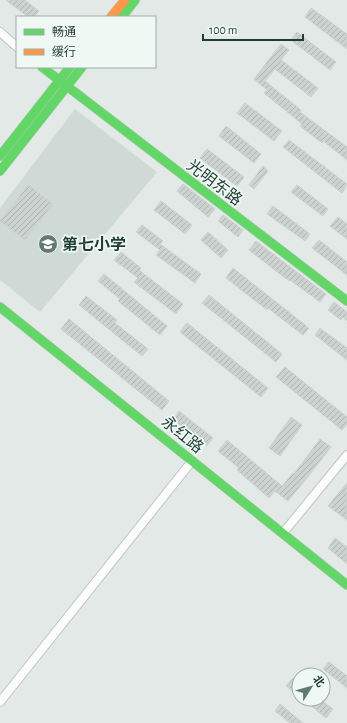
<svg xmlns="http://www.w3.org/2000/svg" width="347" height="723" viewBox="0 0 347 723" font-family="'Alegreya Sans','Noto Sans SC',sans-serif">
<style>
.built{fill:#cfdad6}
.building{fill:url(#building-hatch);stroke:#cbd2cf}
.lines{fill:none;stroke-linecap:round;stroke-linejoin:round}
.street-casing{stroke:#bfc6c3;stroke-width:10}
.fast-casing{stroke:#bec6c3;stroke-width:10}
.slow-casing{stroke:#bec6c3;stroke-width:10}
.street{stroke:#fbfcfb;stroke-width:8}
.fast{stroke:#63d668;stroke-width:9}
.slow{stroke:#ff974d;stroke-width:9}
.labels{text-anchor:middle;stroke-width:3.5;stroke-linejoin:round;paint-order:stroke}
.street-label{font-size:16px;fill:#1f3d37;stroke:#f0f8f4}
.poi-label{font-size:16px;font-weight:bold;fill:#1f3d37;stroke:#f0f8f4;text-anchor:start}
</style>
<defs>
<pattern id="building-hatch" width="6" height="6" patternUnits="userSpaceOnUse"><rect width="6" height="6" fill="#ccd2d0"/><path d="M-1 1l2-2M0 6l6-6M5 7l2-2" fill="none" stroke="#afb5b3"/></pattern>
</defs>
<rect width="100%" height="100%" fill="#e2e9e6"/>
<polygon class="built" points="75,109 157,172 40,312 0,280 0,208"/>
<g class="building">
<polygon points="6,0 25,0 39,11 34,17 28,17"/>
<polygon points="311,8 347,34 347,49 305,17"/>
<polygon points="297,32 336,62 330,70 291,40"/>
<polygon points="281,44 289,50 281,60 318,88 311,97 275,69 265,81 301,110 300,112 347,147 347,160 323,141 322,143 300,126 302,124 264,93 267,90 254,79"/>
<polygon points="245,103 282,131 274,141 237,113"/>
<polygon points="226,126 261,154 254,163 219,136"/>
<polygon points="289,140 347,184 342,193 283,147"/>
<polygon points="207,149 244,177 237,186 200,158"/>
<polygon points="263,166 268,171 254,189 249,185"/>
<polygon points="183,184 215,209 208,217 177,191"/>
<polygon points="28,185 53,204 25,240 0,221"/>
<polygon points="297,185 328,209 323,216 291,192"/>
<polygon points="161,201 192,225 185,234 154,210"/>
<polygon points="273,206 310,234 305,241 267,214"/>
<polygon points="223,215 243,230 238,237 218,221"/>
<polygon points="338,217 347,224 347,239 330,226"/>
<polygon points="142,225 163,241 160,244 201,274 195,283 156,255 160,250 136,232"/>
<polygon points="208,232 228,250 221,258 201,240"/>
<polygon points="319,240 347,262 347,275 312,248"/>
<polygon points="256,241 326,294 320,302 290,280 289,281 249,250"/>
<polygon points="121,252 141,268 139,270 183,304 176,314 134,282 138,278 114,260"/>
<polygon points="233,268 309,328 303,335 268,308 267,310 226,278"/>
<polygon points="104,274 167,326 160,335 118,301 120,299 98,281"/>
<polygon points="209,295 282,354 276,362 202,303"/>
<polygon points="86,296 117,320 115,323 148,349 142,356 79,305"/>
<polygon points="334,302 347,312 347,321 343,317 341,320 328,310"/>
<polygon points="69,319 169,401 162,410 61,329"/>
<polygon points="187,323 268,388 261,397 180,332"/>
<polygon points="320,328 347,348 347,360 315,335"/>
<polygon points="285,367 347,417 347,424 342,430 276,377"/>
<polygon points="179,411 213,438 207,446 173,420"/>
<polygon points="291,417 302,425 280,456 269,448"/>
<polygon points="320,439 331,447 307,478 288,501 275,491 269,498 237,470 239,468 218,451 227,440 282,486 293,473 294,474"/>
<polygon points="347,483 347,520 328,506"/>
<polygon points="335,538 347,547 347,564 328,548"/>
<polygon points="329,662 347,676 347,688 323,669"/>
<polygon points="293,678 299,682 299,696 286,686"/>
<polygon points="303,699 320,699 333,709 326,718"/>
<polygon points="280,704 303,723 290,723 275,711"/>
</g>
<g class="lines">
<g class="street-casing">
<g id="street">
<polyline points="0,32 17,47"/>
<polyline points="283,533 347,455"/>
<polyline points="0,702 192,461"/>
</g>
</g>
<g class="fast-casing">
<g id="fast">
<polyline points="122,17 135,0"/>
<polyline points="42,67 347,301"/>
<polyline points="0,156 70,67"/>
<polyline points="0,171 82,67"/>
<polyline points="0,307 347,585"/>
</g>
</g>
<g class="slow-casing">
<polyline id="slow" points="111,17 125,0"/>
</g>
<use href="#street" class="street"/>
<use href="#fast" class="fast"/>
<use href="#slow" class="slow"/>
</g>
<defs>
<g id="school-disc" transform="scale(1)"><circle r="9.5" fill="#637974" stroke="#f0f8f4"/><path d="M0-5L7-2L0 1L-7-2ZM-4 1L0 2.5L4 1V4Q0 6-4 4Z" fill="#fff"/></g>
</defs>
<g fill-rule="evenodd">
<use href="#school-disc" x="48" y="244"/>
</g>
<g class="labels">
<g class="street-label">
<text transform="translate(215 182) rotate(37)" y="6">光明东路</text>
<text transform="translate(183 434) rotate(39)" y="6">永红路</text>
</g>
<g class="poi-label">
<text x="62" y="250">第七小学</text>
</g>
</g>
<rect x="16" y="16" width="140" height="52" fill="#f0f8f4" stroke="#9cada8"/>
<rect x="24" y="29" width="20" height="6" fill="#63d668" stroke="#9cada8"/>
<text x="52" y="36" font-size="12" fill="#1f3d37">畅通</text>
<rect x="24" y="49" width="20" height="6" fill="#ff974d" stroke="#9cada8"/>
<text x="52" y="56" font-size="12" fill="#1f3d37">缓行</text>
<g transform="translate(311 687) rotate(53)"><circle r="19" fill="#f0f8f4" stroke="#9cada8"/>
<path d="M0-3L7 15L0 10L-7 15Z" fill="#637974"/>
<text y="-6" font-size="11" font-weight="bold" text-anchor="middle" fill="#1f3d37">北</text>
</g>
<path d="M203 34v6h100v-6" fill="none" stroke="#1f3d37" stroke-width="2"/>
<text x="209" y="34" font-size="12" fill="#1f3d37" stroke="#f0f8f4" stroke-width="3" paint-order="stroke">100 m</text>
</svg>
